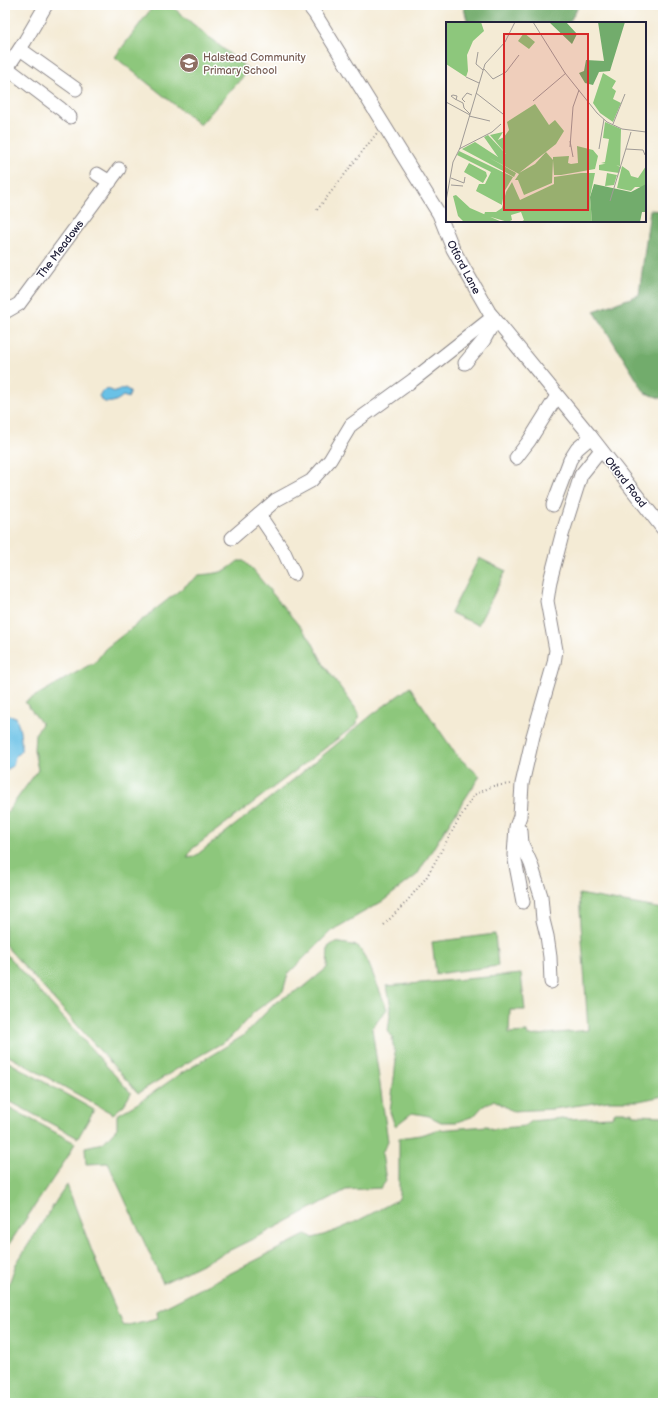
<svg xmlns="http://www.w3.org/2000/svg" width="668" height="1408" viewBox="0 0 668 1408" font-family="'Balsamiq Sans',sans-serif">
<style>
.green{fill:#8dc77c;stroke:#58745c}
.forest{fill:#72ac6c;stroke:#4a6754}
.water{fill:#69c1e6;stroke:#467290}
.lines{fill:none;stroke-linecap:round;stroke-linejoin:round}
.minor-casing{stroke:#8b8688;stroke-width:15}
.path{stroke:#8b8688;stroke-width:2;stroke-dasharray:1 3;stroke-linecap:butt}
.minor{stroke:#fff;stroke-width:13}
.labels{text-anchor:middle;stroke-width:3;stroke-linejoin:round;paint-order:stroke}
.education-label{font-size:11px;fill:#785e54;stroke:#fff;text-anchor:start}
.street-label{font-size:11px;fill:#22223b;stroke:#fff}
.inset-road{fill:none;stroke:#a09b97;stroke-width:1}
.view{fill:#d62828;fill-opacity:0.15;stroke:#d62828;stroke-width:2}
.inset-edge{fill:none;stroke:#22223b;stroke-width:2}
</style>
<rect width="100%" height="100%" fill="#fff"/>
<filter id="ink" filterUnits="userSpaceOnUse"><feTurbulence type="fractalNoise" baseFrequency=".025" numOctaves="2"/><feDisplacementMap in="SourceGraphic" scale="8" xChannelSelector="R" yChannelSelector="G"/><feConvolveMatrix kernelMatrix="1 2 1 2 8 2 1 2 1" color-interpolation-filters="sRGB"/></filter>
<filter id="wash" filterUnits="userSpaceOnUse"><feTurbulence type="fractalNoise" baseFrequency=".012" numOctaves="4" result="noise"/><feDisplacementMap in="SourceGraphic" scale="16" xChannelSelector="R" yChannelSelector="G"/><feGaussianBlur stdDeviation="0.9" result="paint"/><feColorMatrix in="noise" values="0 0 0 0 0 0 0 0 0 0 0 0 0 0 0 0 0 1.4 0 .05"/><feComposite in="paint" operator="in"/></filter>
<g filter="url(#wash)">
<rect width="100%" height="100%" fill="#f4ebd5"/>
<g class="green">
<polygon points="154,5 170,5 249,70 200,125 115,57"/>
<polygon points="479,558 506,571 478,625 451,613"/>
<path d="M238,561H244L252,569L311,640L324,665L359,713L357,724L192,849L187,858L194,857L293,780L373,714L410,687L457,756L480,776L442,834L417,875L383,901L331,931L288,974L283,991L254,1012L229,1039L185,1064L138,1093L5,945V815L38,770L34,750L35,734L42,724L25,702L91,664H94L105,649L199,575C218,573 223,574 238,561Z"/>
<polygon points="579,894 663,909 663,1096 639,1101 608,1101 553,1109 512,1111 494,1100 482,1107 474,1116 457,1122 441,1122 429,1116 412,1113 395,1126 390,1112 396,1061 392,1039 394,1039 388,1031 391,1008 387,986 521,974 525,1010 510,1010 509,1033 527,1032 528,1036 588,1030"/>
<polygon points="495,934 498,966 436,974 432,942"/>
<polygon points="335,942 358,946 368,962 387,1009 372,1028 388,1141 382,1153 386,1181 381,1188 346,1190 267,1232 163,1283 108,1163 86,1164 85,1147 103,1143 117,1128 117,1115 138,1103 177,1076 243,1036 276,1002 305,986 327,968 328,947"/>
<polygon points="5,953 131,1093 124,1105 113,1114 5,1054"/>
<polygon points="5,1060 94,1110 78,1138 5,1099"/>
<polygon points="5,1105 75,1143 67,1158 5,1250"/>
<path d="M615,1112H631L635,1115L663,1116V1403H5L6,1292L16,1264L58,1198L67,1185L96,1262L123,1326L158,1318L157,1311L307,1234L313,1238C344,1230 372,1213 399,1199V1138L420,1135L437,1130L487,1126L492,1129L524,1126L531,1121L562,1118L567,1119L612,1117Z"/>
</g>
<g class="forest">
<polygon points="463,5 577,5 578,7 569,23 468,23"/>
<polygon points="650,210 663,211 663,399 645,393 594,311 639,295"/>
</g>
<g class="water">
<path d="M125,388L130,391V394L128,398L123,396C116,402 110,404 102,401L99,396L102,391L108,389L115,392Z"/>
<path d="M5,714L16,717C20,729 22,739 21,751L15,757L13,766L8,769H5Z"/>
</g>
</g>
<g filter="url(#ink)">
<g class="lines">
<g class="minor-casing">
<g id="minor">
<polyline points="308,5 315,14 439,214 453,249 489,312 589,434 663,529"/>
<polyline points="20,49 76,89"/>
<polyline points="7,68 61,109 70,117"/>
<polyline points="5,71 25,41 46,5"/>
<polyline points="97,174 110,182"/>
<polyline points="5,312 19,304 119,169"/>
<polyline points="465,363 484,340 490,329 497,322"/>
<polyline points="516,458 529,441 557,396"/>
<polyline points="553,505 570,460 577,449 591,437"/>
<polyline points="259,515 284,552 294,574"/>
<polyline points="232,538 276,500 311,481 330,460 351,425 413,380 493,317"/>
<polyline points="521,831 522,844 531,864 541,896 543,920 547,936 550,957 551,982"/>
<polyline points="523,902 514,855 516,827 520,816 522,784 533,736 554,663 556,650 547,601 550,581 562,535 581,475 601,450"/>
</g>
</g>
<g class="path">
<polyline points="317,210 377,133"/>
<polyline points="384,925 408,900 426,878 458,821 474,795 493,786 511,784"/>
</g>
<use href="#minor" class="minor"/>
</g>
</g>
<defs>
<g id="school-disc" transform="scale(1)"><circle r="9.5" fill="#8d6e63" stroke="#fff"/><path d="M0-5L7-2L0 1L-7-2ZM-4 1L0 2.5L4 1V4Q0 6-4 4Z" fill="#fff"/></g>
</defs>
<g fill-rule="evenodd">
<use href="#school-disc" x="189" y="63"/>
</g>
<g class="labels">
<g class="education-label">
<text x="203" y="61">Halstead Community<tspan x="203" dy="13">Primary School</tspan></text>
</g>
<g class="street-label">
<text transform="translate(60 249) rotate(-53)" y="4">The Meadows</text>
<text transform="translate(464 267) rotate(62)" y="4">Otford Lane</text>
<text transform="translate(626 482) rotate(52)" y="4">Otford Road</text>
</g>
</g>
<g transform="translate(446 22)">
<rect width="200" height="200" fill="#f4ebd5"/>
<path d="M0,0H35L38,9L27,19L21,33L22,49L20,55L0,42ZM78,11L89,20L83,27L72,19ZM157,51L170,59L166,66L170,69L167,77L175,81L167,100L154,91L147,81ZM89,82L103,103L109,98L118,109L110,122L73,151L89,142L100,130L107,138V135L123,134L122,141L125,142L132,141L131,124L147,128L152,134L149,147L115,153H108L107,138L106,161L78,173L72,158H69L73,152L42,135L70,151L68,155L16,127L29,120L52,135L38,115L42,113L60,132L44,113L57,110L52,118L58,115L63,108L61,100ZM159,100L175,107L174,144L155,141L159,140L163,117L157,116ZM13,129L67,155L58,170L56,183L30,169L33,162H39L45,150L11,133ZM23,141L40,150L41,154L37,161L18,150ZM163,141L175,145L173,151L153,148V143ZM176,144L183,149L185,154L192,156L200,144V165H189L185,169L171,166ZM135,151H149L144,175L146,200H75L78,198L75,190L65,193L66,198L62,200L38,193L39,190H50L56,186L60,170L66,160L74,178L108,162V155ZM161,151L171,153L168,163L159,164ZM10,173L24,186L56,200H18L12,194L7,174Z" fill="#8dc77c"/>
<path d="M103,0H120L131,12L126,22ZM152,0H179L164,49L153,50L147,63L139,61L133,51L138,49L140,38L158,39ZM148,162L185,170L200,162V190H196L194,200H146L144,175Z" fill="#72ac6c"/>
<path class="inset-road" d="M87,0L119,51L151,91L161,100L176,107L200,110M32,30L30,42L37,48M38,47L47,57L60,50L73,33M20,55L33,61M30,71L57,92M10,78L11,74L7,73L5,74L9,77L17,81L18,86L24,92M87,79L120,51M0,80L24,93M19,80L16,77L21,71L26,73M23,94L44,99M167,102L179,72M124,119L127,135M124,125L127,85L133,68M13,127L46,110L55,102M153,127L158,97M180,127L197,128L199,133M5,156L18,161L19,155M5,163L17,164M0,179L7,140L14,126L39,42L59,20L69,0M164,179L185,110"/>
<path class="view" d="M58,12H142V188H58Z"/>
<rect width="200" height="200" class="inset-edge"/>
</g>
<rect width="668" height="1408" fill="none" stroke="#fff" stroke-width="20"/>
</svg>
